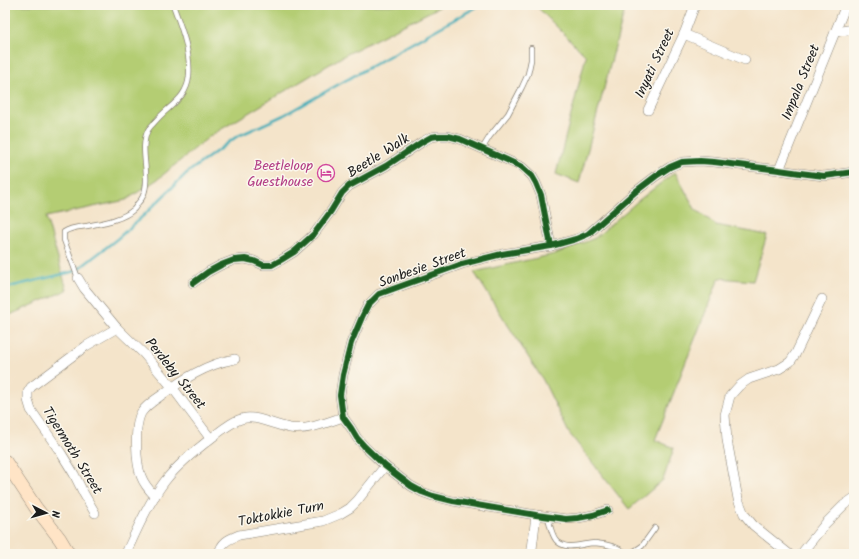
<svg xmlns="http://www.w3.org/2000/svg" width="859" height="559" viewBox="0 0 859 559" font-family="Kalam,sans-serif">
<style>
.green{fill:#b4cd73;stroke:#687448}
.lines{fill:none;stroke-linecap:round;stroke-linejoin:round}
.stream{stroke:#3dadb9;stroke-width:2.5}
.lane-casing{stroke:#888073;stroke-width:6}
.street-casing{stroke:#888073;stroke-width:10}
.secondary-casing{stroke:#888073;stroke-width:14}
.lane{stroke:#fff;stroke-width:4.5}
.street{stroke:#fff;stroke-width:9}
.secondary{stroke:#ffe4c6;stroke-width:13}
.cycleway-casing{stroke:#fbf7ec;stroke-width:8}
.cycleway{stroke:#1b5e20;stroke-width:6}
.labels{text-anchor:middle;stroke-width:3;stroke-linejoin:round;paint-order:stroke}
.street-label{font-size:14px;fill:#1c1c1c;stroke:#fbf7ec}
.hotel-label{font-size:14px;fill:#b23c85;stroke:#fbf7ec;text-anchor:end}
</style>
<rect width="100%" height="100%" fill="#fbf7ec"/>
<filter id="ink" filterUnits="userSpaceOnUse"><feTurbulence type="fractalNoise" baseFrequency=".025" numOctaves="2"/><feDisplacementMap in="SourceGraphic" scale="8" xChannelSelector="R" yChannelSelector="G"/><feConvolveMatrix kernelMatrix="1 2 1 2 8 2 1 2 1" color-interpolation-filters="sRGB"/></filter>
<filter id="wash" filterUnits="userSpaceOnUse"><feTurbulence type="fractalNoise" baseFrequency=".012" numOctaves="4" result="noise"/><feDisplacementMap in="SourceGraphic" scale="16" xChannelSelector="R" yChannelSelector="G"/><feGaussianBlur stdDeviation="0.9" result="paint"/><feColorMatrix in="noise" values="0 0 0 0 0 0 0 0 0 0 0 0 0 0 0 0 0 1.4 0 .05"/><feComposite in="paint" operator="in"/></filter>
<g filter="url(#wash)">
<rect width="100%" height="100%" fill="#f4e4ca"/>
<g class="green">
<polygon points="5,5 443,5 345,55 210,136 158,179 126,200 46,217 67,290 5,317"/>
<polygon points="535,5 626,5 579,183 556,174 586,56"/>
<polygon points="675,172 695,209 716,225 767,235 753,281 719,278 655,440 674,448 663,480 629,509 569,433 543,380 474,272 555,254 595,238 639,200"/>
</g>
<g class="lines">
<polyline class="stream" points="5,288 76,271 117,239 143,216 187,173 236,137 284,115 480,5"/>
</g>
</g>
<g filter="url(#ink)">
<g class="lines">
<g class="lane-casing">
<g id="lane">
<polyline points="482,149 490,136 508,114 522,87 528,74 531,60 531,48"/>
<path d="M78,278L64,240V232C71,227 79,227 87,226C101,223 122,220 133,210C135,209 136,206 138,203C140,201 142,199 143,196C152,176 138,150 148,130C150,127 152,125 154,123C167,106 187,100 189,76C191,52 181,27 173,5"/>
<path d="M548,517C550,524 551,534 556,540C566,552 583,543 595,543C607,544 618,546 627,554"/>
<polyline points="630,554 642,546 655,528"/>
</g>
</g>
<g class="street-casing">
<g id="street">
<polyline points="835,32 854,29"/>
<polyline points="684,34 745,60"/>
<polyline points="648,110 684,34 695,5"/>
<polyline points="779,170 846,5"/>
<polyline points="78,278 84,288 117,328 144,354 172,387 210,438"/>
<polyline points="193,283 208,272 221,265 234,260 245,259 254,261 263,265 272,265 281,260 294,252 314,234 331,211 342,193 349,186 386,166 422,142 431,137 438,136 448,136 460,139 507,160 522,167 532,176 536,183 541,195 551,246"/>
<path d="M155,496C149,490 144,484 141,476C136,463 134,426 141,413C145,407 153,401 159,397C182,380 206,364 235,359"/>
<polyline points="608,510 593,515 578,518 566,519 536,515 453,501 433,496 422,492 411,486 385,466 365,447 357,438 351,428 343,417 340,395 343,375 351,343 362,317 368,305 379,294 462,264 502,254 551,246 576,239 588,234 614,211 635,192 656,176 670,167 682,162 700,161 714,162 779,170 800,173 824,176 854,172"/>
<polyline points="95,513 84,494 74,474 61,453 31,410 28,400 28,392 31,387 86,346 117,328"/>
<path d="M125,554L127,551C138,527 149,502 165,481C178,464 197,449 214,436C223,429 235,419 246,418C257,416 277,426 290,428C307,431 328,422 343,417"/>
<path d="M219,554C221,542 229,539 239,535L323,521L340,514L350,508L357,501L385,466"/>
<polyline points="531,554 532,549 536,515"/>
<polyline points="789,554 753,525 744,514 738,499 727,440 725,415 730,396 739,386 749,379 779,369 790,362 796,353 822,299"/>
<polyline points="801,554 825,524 844,505 854,498"/>
</g>
</g>
<g class="secondary-casing">
<polyline id="secondary" points="5,461 36,508 47,522 60,539 69,554"/>
</g>
<use href="#lane" class="lane"/>
<use href="#street" class="street"/>
<use href="#secondary" class="secondary"/>
<g class="cycleway-casing">
<g id="cycleway">
<polyline points="193,283 208,272 221,265 234,260 245,259 254,261 263,265 272,265 281,260 294,252 314,234 331,211 342,193 349,186 386,166 422,142 431,137 438,136 448,136 460,139 507,160 522,167 532,176 536,183 541,195 551,246"/>
<polyline points="608,510 593,515 578,518 566,519 536,515 453,501 433,496 422,492 411,486 385,466 365,447 357,438 351,428 343,417 340,395 343,375 351,343 362,317 368,305 379,294 462,264 502,254 551,246 576,239 588,234 614,211 635,192 656,176 670,167 682,162 700,161 714,162 779,170 800,173 824,176 854,172"/>
</g>
</g>
<use href="#cycleway" class="cycleway"/>
</g>
</g>
<defs>
<g id="hotel-ring" transform="scale(0.9)"><circle r="9.5" fill="#fbf7ec" stroke="#d1479c" stroke-width="1.5"/><path d="M-6-4.5h1.5V1H6V5H4.5V3h-9V5H-6ZM-4 0a1.8 1.8 0 1 1 3.6 0ZM.5 0V-2.5h3Q6-2.5 6 0Z" fill="#d1479c"/></g>
</defs>
<g fill-rule="evenodd">
<use href="#hotel-ring" x="326" y="173"/>
</g>
<g class="labels">
<g class="street-label">
<text transform="translate(654 63) rotate(-65)" y="5">Inyati Street</text>
<text transform="translate(800 82) rotate(-68)" y="5">Impala Street</text>
<text transform="translate(378 155) rotate(-32)" y="5">Beetle Walk</text>
<text transform="translate(422 267) rotate(-20)" y="5">Sonbesie Street</text>
<text transform="translate(176 373) rotate(51)" y="5">Perdeby Street</text>
<text transform="translate(73 450) rotate(58)" y="5">Tigermoth Street</text>
<text transform="translate(281 513) rotate(-11)" y="5">Toktokkie Turn</text>
</g>
<g class="hotel-label">
<text x="313" y="170">Beetleloop<tspan x="313" dy="16">Guesthouse</tspan></text>
</g>
</g>
<rect width="859" height="559" fill="none" stroke="#fbf7ec" stroke-width="20"/>
<g transform="translate(46 513) rotate(96)" stroke="#fbf7ec" stroke-width="3" paint-order="stroke">
<path d="M0-3L7 15L0 10L-7 15Z" fill="#1c1c1c"/>
<text y="-6" font-size="11" font-weight="bold" text-anchor="middle" fill="#1c1c1c">N</text>
</g>
</svg>
